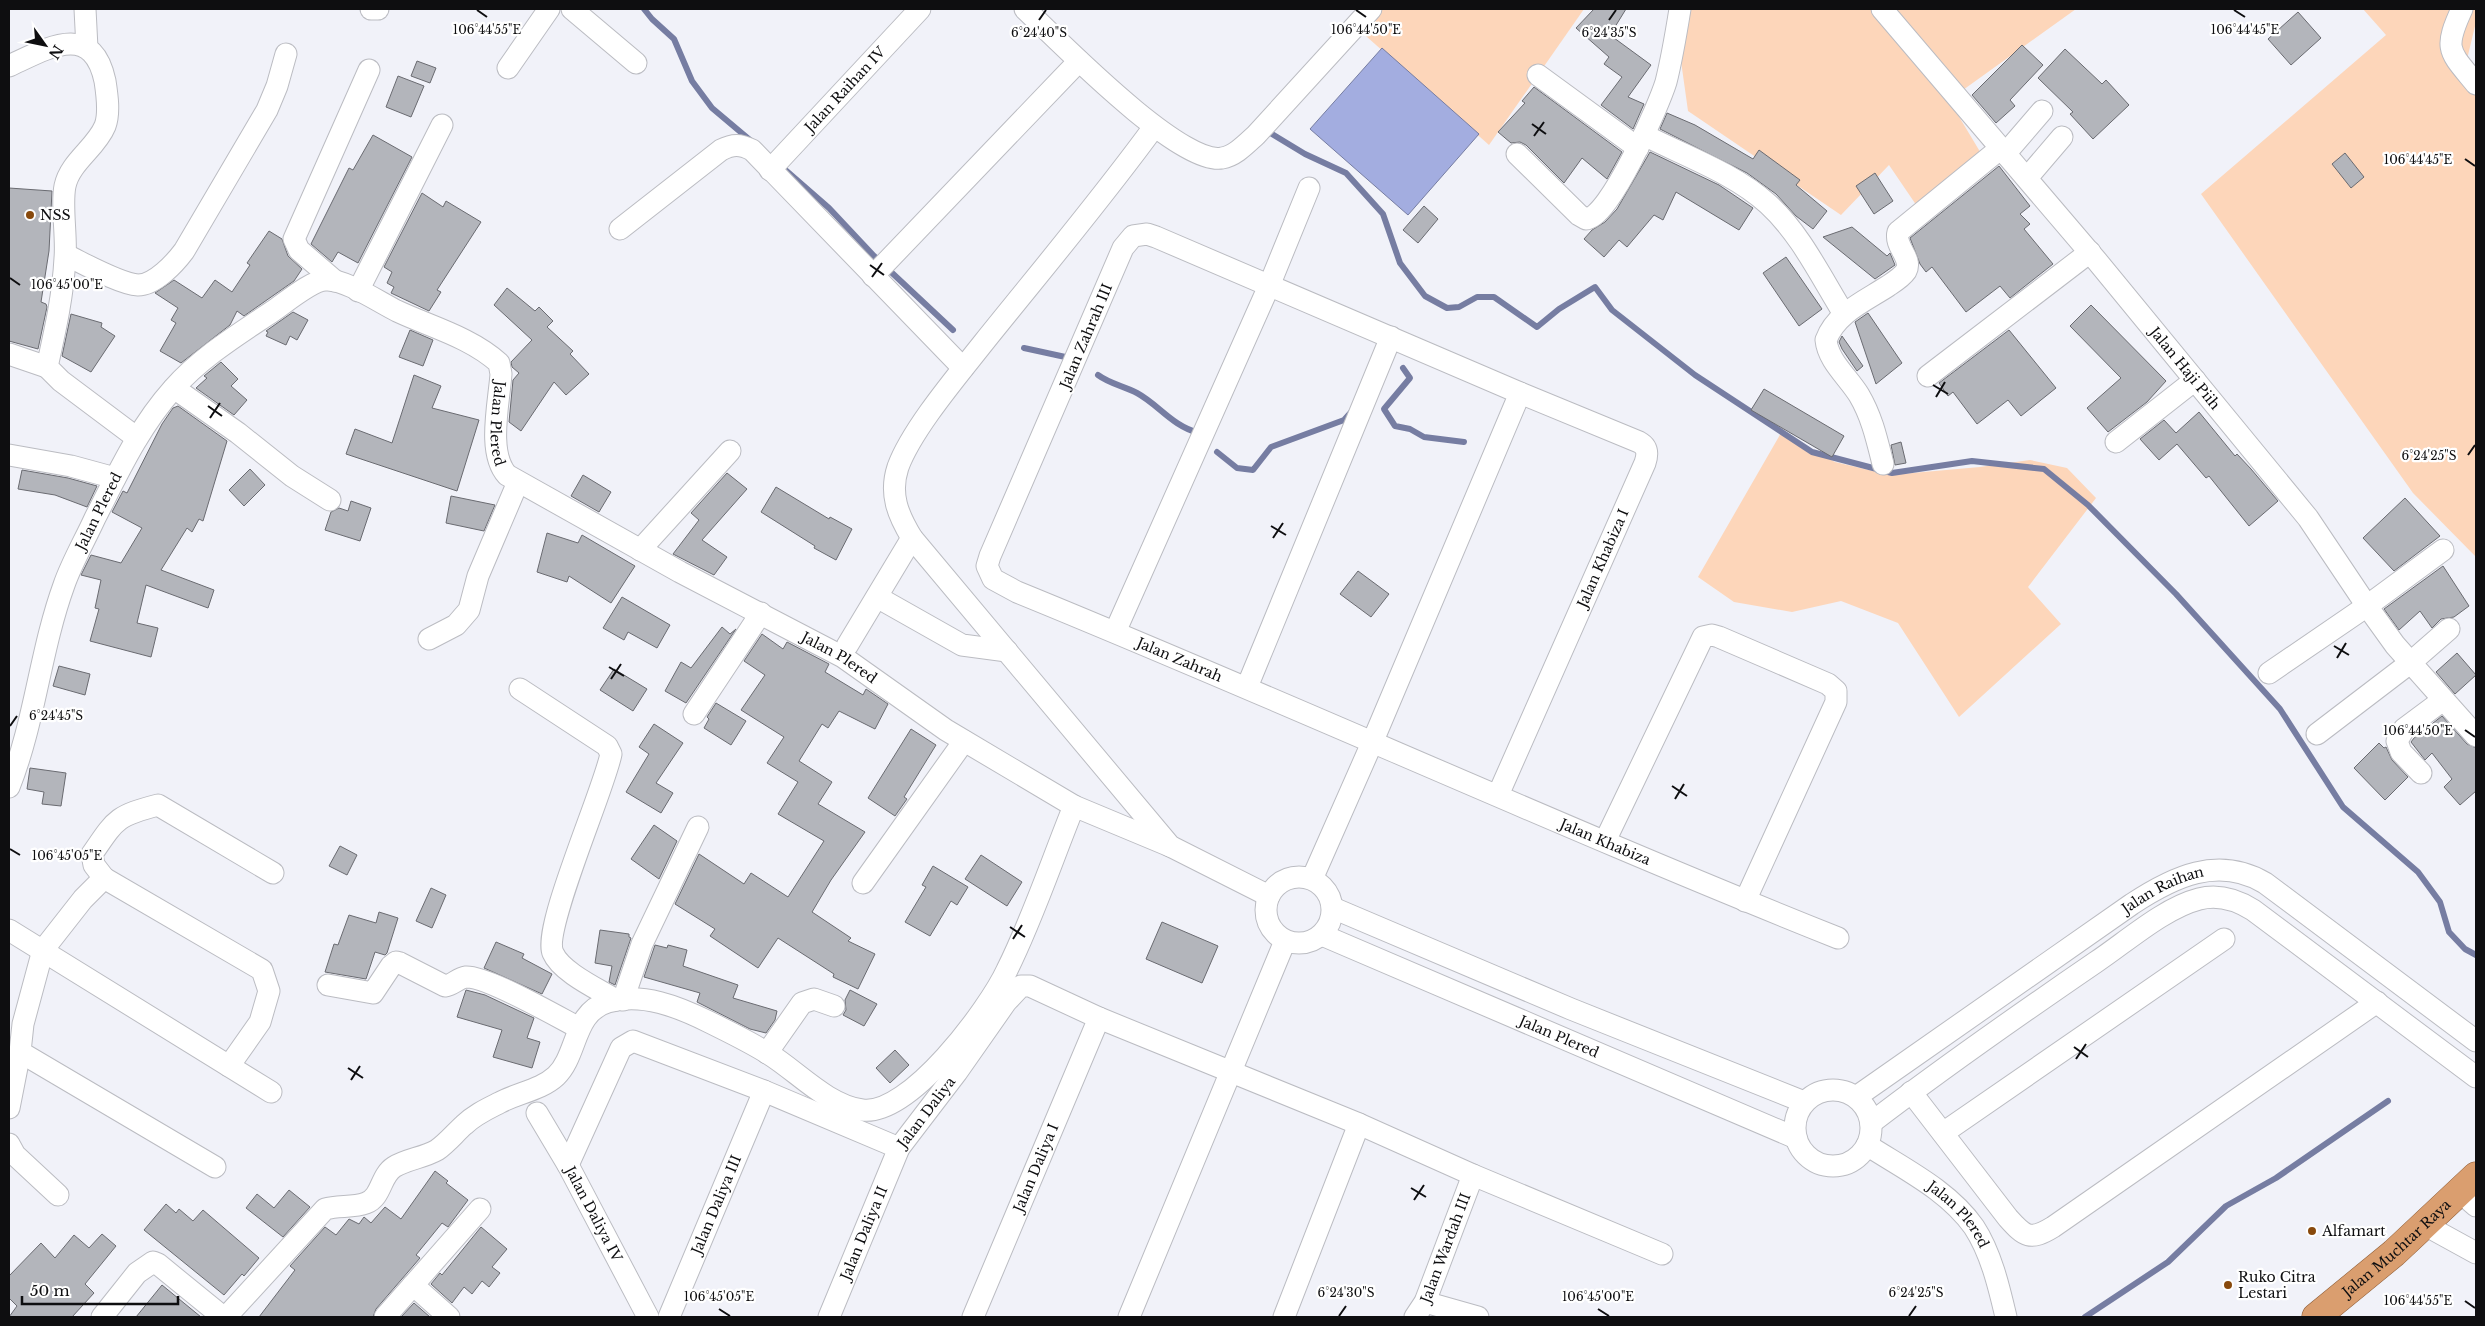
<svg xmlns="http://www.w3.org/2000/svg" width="2485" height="1326" viewBox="0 0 2485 1326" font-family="'Libre Baskerville',serif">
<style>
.green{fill:#fdd6ba}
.water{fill:#a3ade0;stroke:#767da2}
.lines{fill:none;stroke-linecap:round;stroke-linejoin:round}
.stream{stroke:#767da2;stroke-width:6}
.building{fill:#b3b5bb;stroke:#6a6b71}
.minor-casing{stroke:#bbbcc2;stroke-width:23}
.trunk-casing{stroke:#8d5c36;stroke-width:29}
.minor{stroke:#fff;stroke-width:21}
.trunk{stroke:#da9e6f;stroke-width:28}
.ticks{fill:none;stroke:#0e0e10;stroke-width:2}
.poi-dot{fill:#88490c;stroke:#fff;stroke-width:2}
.labels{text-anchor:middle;stroke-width:4.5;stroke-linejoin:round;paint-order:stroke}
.street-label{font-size:14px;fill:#0e0e10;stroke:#fff}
.poi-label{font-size:14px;fill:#0e0e10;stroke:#fff;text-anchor:start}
.ticks-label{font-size:12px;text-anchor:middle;fill:#0e0e10;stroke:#fff;stroke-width:4.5;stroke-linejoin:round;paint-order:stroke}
</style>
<rect width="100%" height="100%" fill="#f1f2f9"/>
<g class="green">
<polygon points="1377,9 1584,9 1489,145 1358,29"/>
<polygon points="1670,9 2076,9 1949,100 1991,170 1923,215 1889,165 1841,215 1688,111 1674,11"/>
<polygon points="2363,9 2476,9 2476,22 2463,76 2476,92 2476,557 2413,493 2201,194 2386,35"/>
<polygon points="1781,433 1835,462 1890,475 1980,467 2030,460 2067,468 2096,498 2028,587 2061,624 1959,717 1898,623 1841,601 1792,612 1734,602 1698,577"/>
</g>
<polygon class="water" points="1382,48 1479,134 1408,215 1310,129"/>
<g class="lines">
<g class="stream">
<polyline points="644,9 652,19 674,39 692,81 712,108 750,140"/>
<polyline points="1272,134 1305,154 1346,173 1383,214 1400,263 1425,296 1447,308 1459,307 1477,297 1494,297 1537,327 1559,309 1595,287 1612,310 1695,375 1812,452 1892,473 1972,461 2044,469 2088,505 2176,594 2280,709 2343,807 2418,872 2440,902 2449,932 2465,949 2476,955"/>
<polyline points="782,167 829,208 874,256 953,330"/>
<polyline points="1024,348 1070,358"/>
<polyline points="1403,368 1410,378 1384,409 1395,426 1410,429 1424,437 1464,442"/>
<path d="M1098,375C1110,384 1124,386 1137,393C1159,405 1172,426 1199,433"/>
<polyline points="1217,452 1237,468 1253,470 1271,447 1344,420 1353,410"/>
<polyline points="2085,1317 2168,1262 2226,1206 2276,1178 2388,1101"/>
</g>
</g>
<g class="building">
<polygon points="1594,9 1626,9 1610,35 1651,65 1628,97 1644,104 1633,129 1601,105 1622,77 1604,64 1609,57 1576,28"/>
<polygon points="2298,12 2321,38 2291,65 2268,39"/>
<polygon points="2022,45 2043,65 2010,100 2015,106 1996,123 1972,95"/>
<polygon points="2065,49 2102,84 2106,80 2129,105 2093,139 2070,114 2073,112 2038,78"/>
<polygon points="417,61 436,68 430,83 411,76"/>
<polygon points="398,76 424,86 411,117 386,107"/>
<polygon points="1534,87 1622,152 1607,179 1582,158 1564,183 1526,145 1520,142 1511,143 1498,132 1525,103 1522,101"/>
<polygon points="1667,113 1695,125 1753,159 1759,150 1800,180 1796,185 1827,211 1813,229 1796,216 1776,194 1747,173 1660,129"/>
<polygon points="373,135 412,157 358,263 338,252 332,262 311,244 349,168 353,170"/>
<polygon points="1650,152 1719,185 1753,208 1739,230 1676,192 1663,220 1654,215 1627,247 1619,240 1604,257 1584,239 1592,230 1605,222 1617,209"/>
<polygon points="2345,153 2364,177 2351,188 2332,164"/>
<polygon points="1999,166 2030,206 2020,214 2030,224 2024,229 2053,264 2010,298 2000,286 1966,312 1932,267 1926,272 1920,264 1910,238"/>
<polygon points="1875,173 1893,201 1874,214 1856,186"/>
<polygon points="9,188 52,191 49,251 41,302 46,304 47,307 38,349 9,341"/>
<polygon points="422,193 443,207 446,201 481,222 437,290 441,292 429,311 391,293 394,287 387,283 392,272 384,267"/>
<polygon points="1424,206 1438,219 1418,243 1403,230"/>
<polygon points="1852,227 1887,256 1890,253 1895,265 1875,279 1823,237"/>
<polygon points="269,231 282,239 288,256 302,269 294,281 244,316 237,311 230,325 181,363 160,351 176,323 171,320 178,308 155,293 174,280 202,298 215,280 232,292 250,265 247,263"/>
<polygon points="1786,257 1822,309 1799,326 1763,273"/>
<polygon points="507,288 535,311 539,307 553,321 547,327 573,351 570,354 589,374 566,395 554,382 521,431 509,422 513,380 519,373 512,367 511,362 532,340 494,305"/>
<polygon points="2091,305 2166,381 2147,402 2108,432 2087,408 2121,378 2070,326"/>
<polygon points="293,312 308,320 297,340 290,336 286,345 266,336 268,332 266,331"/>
<polygon points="1868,313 1902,363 1876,384 1855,322"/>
<polygon points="71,314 102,323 101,327 115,336 91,372 62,356"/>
<polygon points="410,330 433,340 423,366 399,357"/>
<polygon points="2009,330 2056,388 2021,416 2008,400 1977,424 1953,392 1948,396 1939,383"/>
<polygon points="1842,336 1863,366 1857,371 1842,349 1839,342"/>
<polygon points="221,362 238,379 231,386 247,400 234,415 196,388 207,378 204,376"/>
<polygon points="414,375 441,386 432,408 479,420 457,491 346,454 355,429 392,443"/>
<polygon points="1764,389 1844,436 1832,457 1751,410"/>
<polygon points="178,406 227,441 203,521 199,519 192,532 187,528 161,570 214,590 208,608 146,585 137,623 158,628 151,657 90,641 99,609 95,608 101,580 81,575 91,555 121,563 142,528 112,512 123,491 127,493 162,424 173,408"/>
<polygon points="2199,412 2235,456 2237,454 2251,469 2278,501 2249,526 2209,476 2206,478 2177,444 2159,460 2140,439 2164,420 2176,433"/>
<polygon points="1901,442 1906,463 1895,465 1891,445"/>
<polygon points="250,469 265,485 244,506 229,490"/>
<polygon points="22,470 68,478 97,486 87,507 55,495 18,489"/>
<polygon points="727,473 747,489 702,540 727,557 714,575 673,554 699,520 691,513"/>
<polygon points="583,475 611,492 599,512 571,496"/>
<polygon points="776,487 829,519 830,517 852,529 836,560 814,548 815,546 761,512"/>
<polygon points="451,496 495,505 484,531 446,523"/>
<polygon points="2405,498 2440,536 2394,571 2363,538"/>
<polygon points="351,501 371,508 360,541 325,530 331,512 339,508 348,511"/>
<polygon points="547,533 578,543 582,535 635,566 611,603 569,576 567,582 537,572"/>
<polygon points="2443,566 2469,606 2454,617 2441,619 2432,628 2420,611 2399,630 2384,609"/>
<polygon points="1358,571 1389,594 1371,617 1340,594"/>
<polygon points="622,597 670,625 657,648 628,632 624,640 603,628"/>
<polygon points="722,627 730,634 736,629 686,703 665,691 681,662 691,668"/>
<polygon points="762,634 783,649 787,642 829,664 825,672 863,695 866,689 888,704 875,729 839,711 828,728 822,724 799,761 832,782 818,804 865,832 831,880 812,912 851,938 848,941 875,954 858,989 833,977 834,974 778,938 758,968 710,936 715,929 675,904 699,854 744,884 751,873 788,897 824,841 778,814 798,782 767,763 784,737 741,710 765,675 744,661"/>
<polygon points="2457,653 2476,675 2455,694 2436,672"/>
<polygon points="59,666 90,674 85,695 53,686"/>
<polygon points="614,669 647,689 633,711 600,690"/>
<polygon points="716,703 746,721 731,745 704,728 709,719 707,717"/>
<polygon points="2442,716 2467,744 2476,748 2476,791 2460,805 2444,787 2452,779 2432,753 2425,760 2411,742 2414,738"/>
<polygon points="654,724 683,743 656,783 673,793 661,813 626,792 649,754 639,747"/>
<polygon points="911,729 936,745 904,797 907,799 895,816 868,798"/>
<polygon points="2379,743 2384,748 2386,747 2392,760 2408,777 2385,800 2354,768"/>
<polygon points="30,768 66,773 61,806 42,804 44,792 27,789"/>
<polygon points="654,825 677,841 659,879 631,859"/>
<polygon points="340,846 357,855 347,875 329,866"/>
<polygon points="981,855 1022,882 1007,906 965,879"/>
<polygon points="933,866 968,887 957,905 951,901 930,936 905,922 926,887 922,885"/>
<polygon points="431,888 446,895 432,928 416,921"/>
<polygon points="379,912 398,918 387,953 385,955 375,952 366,979 325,972 334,944 338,945 349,915 376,923"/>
<polygon points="1162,922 1218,946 1202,983 1146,959"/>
<polygon points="600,930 629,934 629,937 631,938 615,985 609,982 612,966 595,963"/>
<polygon points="496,942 524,954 522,958 552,974 542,994 484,968"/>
<polygon points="655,945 667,948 668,945 687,950 683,966 738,985 733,998 777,1011 775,1020 766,1033 750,1029 697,1002 700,993 644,977"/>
<polygon points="466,990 485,995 534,1018 527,1038 540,1042 532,1068 493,1057 502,1030 457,1017"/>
<polygon points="850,990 877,1004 864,1026 843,1015 846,1010 845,1000"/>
<polygon points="895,1050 909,1065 890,1083 876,1068"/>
<polygon points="435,1171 448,1181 446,1183 468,1200 448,1227 442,1223 416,1255 420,1258 376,1309 373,1317 259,1317 295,1270 290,1266 325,1227 336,1235 349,1219 359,1224 364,1217 371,1223 385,1207 401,1219"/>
<polygon points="289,1190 310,1207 283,1237 246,1208 257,1194 274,1208"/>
<polygon points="166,1204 176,1213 179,1209 193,1221 203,1210 259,1258 244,1276 242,1274 224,1295 144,1230"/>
<polygon points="481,1227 507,1249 492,1267 500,1273 489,1287 482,1281 472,1294 464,1287 452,1303 431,1284 440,1273 442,1275"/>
<polygon points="102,1234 116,1246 85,1284 94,1293 72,1317 9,1317 17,1306 9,1298 9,1276 41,1243 55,1258 74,1235 89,1248"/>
<polygon points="162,1285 201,1317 136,1317"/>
<polygon points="414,1303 430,1317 401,1317"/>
</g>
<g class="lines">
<g class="minor-casing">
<g id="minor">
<polyline points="85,9 87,48"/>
<polyline points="371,9 378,9"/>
<polyline points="572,9 636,63"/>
<path d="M1025,9C1057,39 1180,166 1222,158C1235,156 1246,144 1256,135L1371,9"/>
<path id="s1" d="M1882,9L2097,261L2308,518L2367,606L2395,645L2476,736"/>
<path d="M2462,9C2443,50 2449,51 2476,84"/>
<path d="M9,66C46,49 92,20 105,81C107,94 110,113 105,126C96,148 70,162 65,186C61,205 67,237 65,258C63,296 55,331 47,367L61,381L137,438"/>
<polyline points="508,68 549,9"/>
<polyline points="1538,75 1638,148"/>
<path d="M1154,127C1100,201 1041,271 984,342C958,375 912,429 898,467C889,494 898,515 912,538L1170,846L1269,896"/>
<path d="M1644,135C1685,156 1734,173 1768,204C1800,233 1821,277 1844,314"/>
<path d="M1517,154L1579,215L1586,219C1609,219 1659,105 1666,82C1672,58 1676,34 1680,9"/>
<polyline points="2005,154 2042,111"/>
<path id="s2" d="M770,170L920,9"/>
<polyline points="2027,178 2062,137"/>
<path d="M620,229L721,150C733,144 740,144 752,150L963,368"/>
<path d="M66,255C83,263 120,284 138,285C155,285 175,263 184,251L267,110L277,86L286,54"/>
<polyline points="873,276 1079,61"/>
<polyline points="335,281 299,250 294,239 369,70"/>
<polyline points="358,291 442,125"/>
<polyline points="9,354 47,367"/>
<polyline points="1928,376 2090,252"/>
<polyline points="174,388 238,433 292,476 330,500"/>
<polyline points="2116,442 2195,380"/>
<polyline points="9,455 71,466 115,478"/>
<path d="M1883,464C1877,440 1872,417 1859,395C1848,377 1828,361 1826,340C1836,313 1865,301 1888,286C1894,282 1902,277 1906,271C1913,258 1894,247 1898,232L2001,148"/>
<polyline points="640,550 730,451"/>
<polyline points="877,597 962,645 1007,651"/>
<polyline points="1115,632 1269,286 1309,188"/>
<polyline points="429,639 456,625 469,610 478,576 518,482"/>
<polyline points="847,646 912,538"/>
<polyline points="2269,673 2367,606 2443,550"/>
<polyline points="1247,687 1391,337"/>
<path d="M520,689L607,746L611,754C604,790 542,929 553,953C561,972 598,989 616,1000"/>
<polyline points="694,714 761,613"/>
<polyline points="2317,734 2410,663 2449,629"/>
<polyline points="2421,773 2401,752 2397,741 2404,729 2443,700"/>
<path id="s3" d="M9,787C35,722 40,651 64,585C72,562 85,540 95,518C118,473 139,427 173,389C201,357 239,334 273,311C285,303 312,280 326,280C345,279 379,302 397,311C431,327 470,337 499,363L501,374C499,403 487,453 507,475L680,572L843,657L946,730L1074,806L1170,846"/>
<path id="s4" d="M1498,795L1645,463C1648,454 1648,447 1639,442L1520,393L1156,237L1147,234L1133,236L1123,248L990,556L987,566L993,579L1017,592C1292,704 1562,828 1838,938"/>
<polyline points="1605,841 1703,637 1712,635 1719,637 1828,684 1836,691 1836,702 1745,901"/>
<circle cx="1299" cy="910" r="33"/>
<polyline points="104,878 262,970 269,991 260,1022 229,1066"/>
<polyline points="1312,879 1372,743 1520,393"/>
<polyline points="863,883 964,741"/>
<polyline points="1333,908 1571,1009 1804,1102"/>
<polyline points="9,930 271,1092"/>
<path id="s5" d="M1322,935L1796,1138"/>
<path d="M328,985L373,993L391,966L396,962L400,963L445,986C453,985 458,978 466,977C487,976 558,1017 579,1028"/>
<polyline points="623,1000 642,944 698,827"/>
<polyline points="767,1053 802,1003 814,999 834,1006"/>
<circle cx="1833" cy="1128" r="38"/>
<path d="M1911,1092L2008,1218C2025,1237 2030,1241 2053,1227L2377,1002"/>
<path id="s6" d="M1856,1097L2132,904C2173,877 2218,855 2265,883L2476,1041"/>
<polyline points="9,1108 20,1052"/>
<path id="s7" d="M537,1113L568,1165L648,1317"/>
<path d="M1871,1123C1944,1067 2020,1014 2096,962C2126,942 2164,908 2199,899C2218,894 2237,900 2253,910L2476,1077"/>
<polyline points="1943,1133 2224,939"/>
<polyline points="9,1144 15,1155 58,1195"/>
<path id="s8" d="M1867,1145C1904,1169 1948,1190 1974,1227C1991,1253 1999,1287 2006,1317"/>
<polyline points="568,1165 621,1048 633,1041 764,1091 899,1148"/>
<path d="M215,1167L20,1052L23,1024L43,950L83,899L104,878L94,865L92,854C116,819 116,816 158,805L273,873"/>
<polyline points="2460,1192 2476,1206"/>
<polyline points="2425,1225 2476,1253"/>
<polyline points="413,1285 449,1317"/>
<polyline points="1425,1302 1478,1317"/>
<polyline points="102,1317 137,1273 153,1262 158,1264 223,1317"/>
<path d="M226,1317L325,1209C338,1205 353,1208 366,1203C382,1197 380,1176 394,1167C407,1159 423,1158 437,1150C447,1143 455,1133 464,1125C474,1115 487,1109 499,1103C517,1093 541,1090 556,1076C578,1055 573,1012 608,1002C642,992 679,1007 709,1022C729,1032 750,1042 769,1054C798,1072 827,1105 862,1110C909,1117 989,1009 1007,970C1033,918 1052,860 1074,806"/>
<polyline points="385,1317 480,1209"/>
<path id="s9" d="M669,1317L764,1091"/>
<path id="s10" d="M829,1317L899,1148L957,1072L1006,1002L1021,986H1030L1099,1018L1359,1124L1473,1175L1662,1254"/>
<path id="s11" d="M973,1317L1099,1018"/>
<polyline points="1129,1317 1285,941"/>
<polyline points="1284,1317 1359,1124"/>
<path id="s12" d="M1415,1317L1425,1302L1473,1175"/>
</g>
</g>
<g class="trunk-casing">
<g id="trunk">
<path id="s13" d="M2316,1317L2394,1253L2476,1176"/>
</g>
</g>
<use href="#minor" class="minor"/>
<use href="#trunk" class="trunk"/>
</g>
<path class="ticks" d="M477,10L487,17M1356,10L1366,17M2234,10L2245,17M1039,20L1046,10M1609,20L1616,10M1532,124L1546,134M1534,136L1544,122M2465,159L2475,166M870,265L884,275M872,277L882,263M10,278L20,285M1933,385L1948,394M1936,397L1945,382M208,406L222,416M210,418L220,403M2468,455L2475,445M1271,526L1286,535M1273,538L1283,523M2334,646L2349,655M2337,658L2346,643M609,667L624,676M611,679L621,664M10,726L17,716M2465,730L2475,737M1672,786L1687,796M1675,799L1684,784M10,849L20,855M1010,927L1025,937M1013,939L1022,925M2074,1047L2088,1057M2076,1059L2086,1044M348,1068L363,1078M351,1080L360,1066M1411,1188L1426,1197M1414,1200L1424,1185M2465,1301L2475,1308M719,1309L730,1316M1598,1309L1609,1316M1339,1316L1346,1306M1909,1316L1916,1306"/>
<g class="poi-dot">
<circle cx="30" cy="215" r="5"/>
<circle cx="2312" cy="1231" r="5"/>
<circle cx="2228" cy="1285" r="5"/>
</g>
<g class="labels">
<g class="street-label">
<text dy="5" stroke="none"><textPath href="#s2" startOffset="110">Jalan Raihan IV</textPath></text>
<text transform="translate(1086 336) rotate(-67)" y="5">Jalan Zahrah III</text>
<text dy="5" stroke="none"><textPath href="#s1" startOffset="470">Jalan Haji Piih</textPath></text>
<text dy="5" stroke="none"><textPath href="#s3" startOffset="878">Jalan Plered</textPath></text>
<text dy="5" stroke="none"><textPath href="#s3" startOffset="291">Jalan Plered</textPath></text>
<text dy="5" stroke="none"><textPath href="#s4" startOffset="259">Jalan Khabiza I</textPath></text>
<text dy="5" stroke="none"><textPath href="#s3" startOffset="1311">Jalan Plered</textPath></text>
<text dy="5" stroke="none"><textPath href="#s4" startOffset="1515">Jalan Zahrah</textPath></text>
<text dy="5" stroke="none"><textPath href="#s4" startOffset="1978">Jalan Khabiza</textPath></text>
<text dy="5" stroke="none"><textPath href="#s6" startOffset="371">Jalan Raihan</textPath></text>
<text dy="5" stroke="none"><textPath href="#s5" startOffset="258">Jalan Plered</textPath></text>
<text dy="5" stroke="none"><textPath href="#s10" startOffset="228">Jalan Daliya</textPath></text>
<text dy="5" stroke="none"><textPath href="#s11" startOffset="162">Jalan Daliya I</textPath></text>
<text dy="5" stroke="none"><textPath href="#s9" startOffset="122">Jalan Daliya III</textPath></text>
<text dy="5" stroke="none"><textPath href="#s7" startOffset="116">Jalan Daliya IV</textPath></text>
<text dy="5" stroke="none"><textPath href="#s8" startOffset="116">Jalan Plered</textPath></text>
<text dy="5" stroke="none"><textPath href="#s10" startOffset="91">Jalan Daliya II</textPath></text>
<text dy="5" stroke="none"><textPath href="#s12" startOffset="76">Jalan Wardah III</textPath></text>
<text dy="5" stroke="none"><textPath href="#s13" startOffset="106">Jalan Muchtar Raya</textPath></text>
</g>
<g class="poi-label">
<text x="40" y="220">NSS</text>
<text x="2322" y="1236">Alfamart</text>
<text x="2238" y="1282">Ruko Citra<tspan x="2238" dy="16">Lestari</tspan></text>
</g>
</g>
<g class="ticks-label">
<text x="2245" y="34">106°44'45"E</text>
<text x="487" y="34">106°44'55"E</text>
<text x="1366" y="34">106°44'50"E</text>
<text x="1039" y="37">6°24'40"S</text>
<text x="1609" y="37">6°24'35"S</text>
<text x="2418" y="164">106°44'45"E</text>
<text x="67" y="289">106°45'00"E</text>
<text x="2429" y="460">6°24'25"S</text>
<text x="56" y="720">6°24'45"S</text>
<text x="2418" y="735">106°44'50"E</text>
<text x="67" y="860">106°45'05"E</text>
<text x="1346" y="1297">6°24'30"S</text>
<text x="1916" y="1297">6°24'25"S</text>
<text x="719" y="1301">106°45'05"E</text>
<text x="1598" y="1301">106°45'00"E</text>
<text x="2418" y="1305">106°44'55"E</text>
</g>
<rect width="2485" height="1326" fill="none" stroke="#0e0e10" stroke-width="20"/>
<g transform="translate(45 45) rotate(123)" stroke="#ffffff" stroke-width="4" paint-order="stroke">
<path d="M0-4L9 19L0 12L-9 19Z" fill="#0e0e10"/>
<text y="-8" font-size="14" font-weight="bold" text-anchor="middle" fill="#0e0e10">N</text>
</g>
<path d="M22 1296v8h156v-8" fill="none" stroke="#0e0e10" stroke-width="2.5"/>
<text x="30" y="1296" font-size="15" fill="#0e0e10" stroke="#ffffff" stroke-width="4" paint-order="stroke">50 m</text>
</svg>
